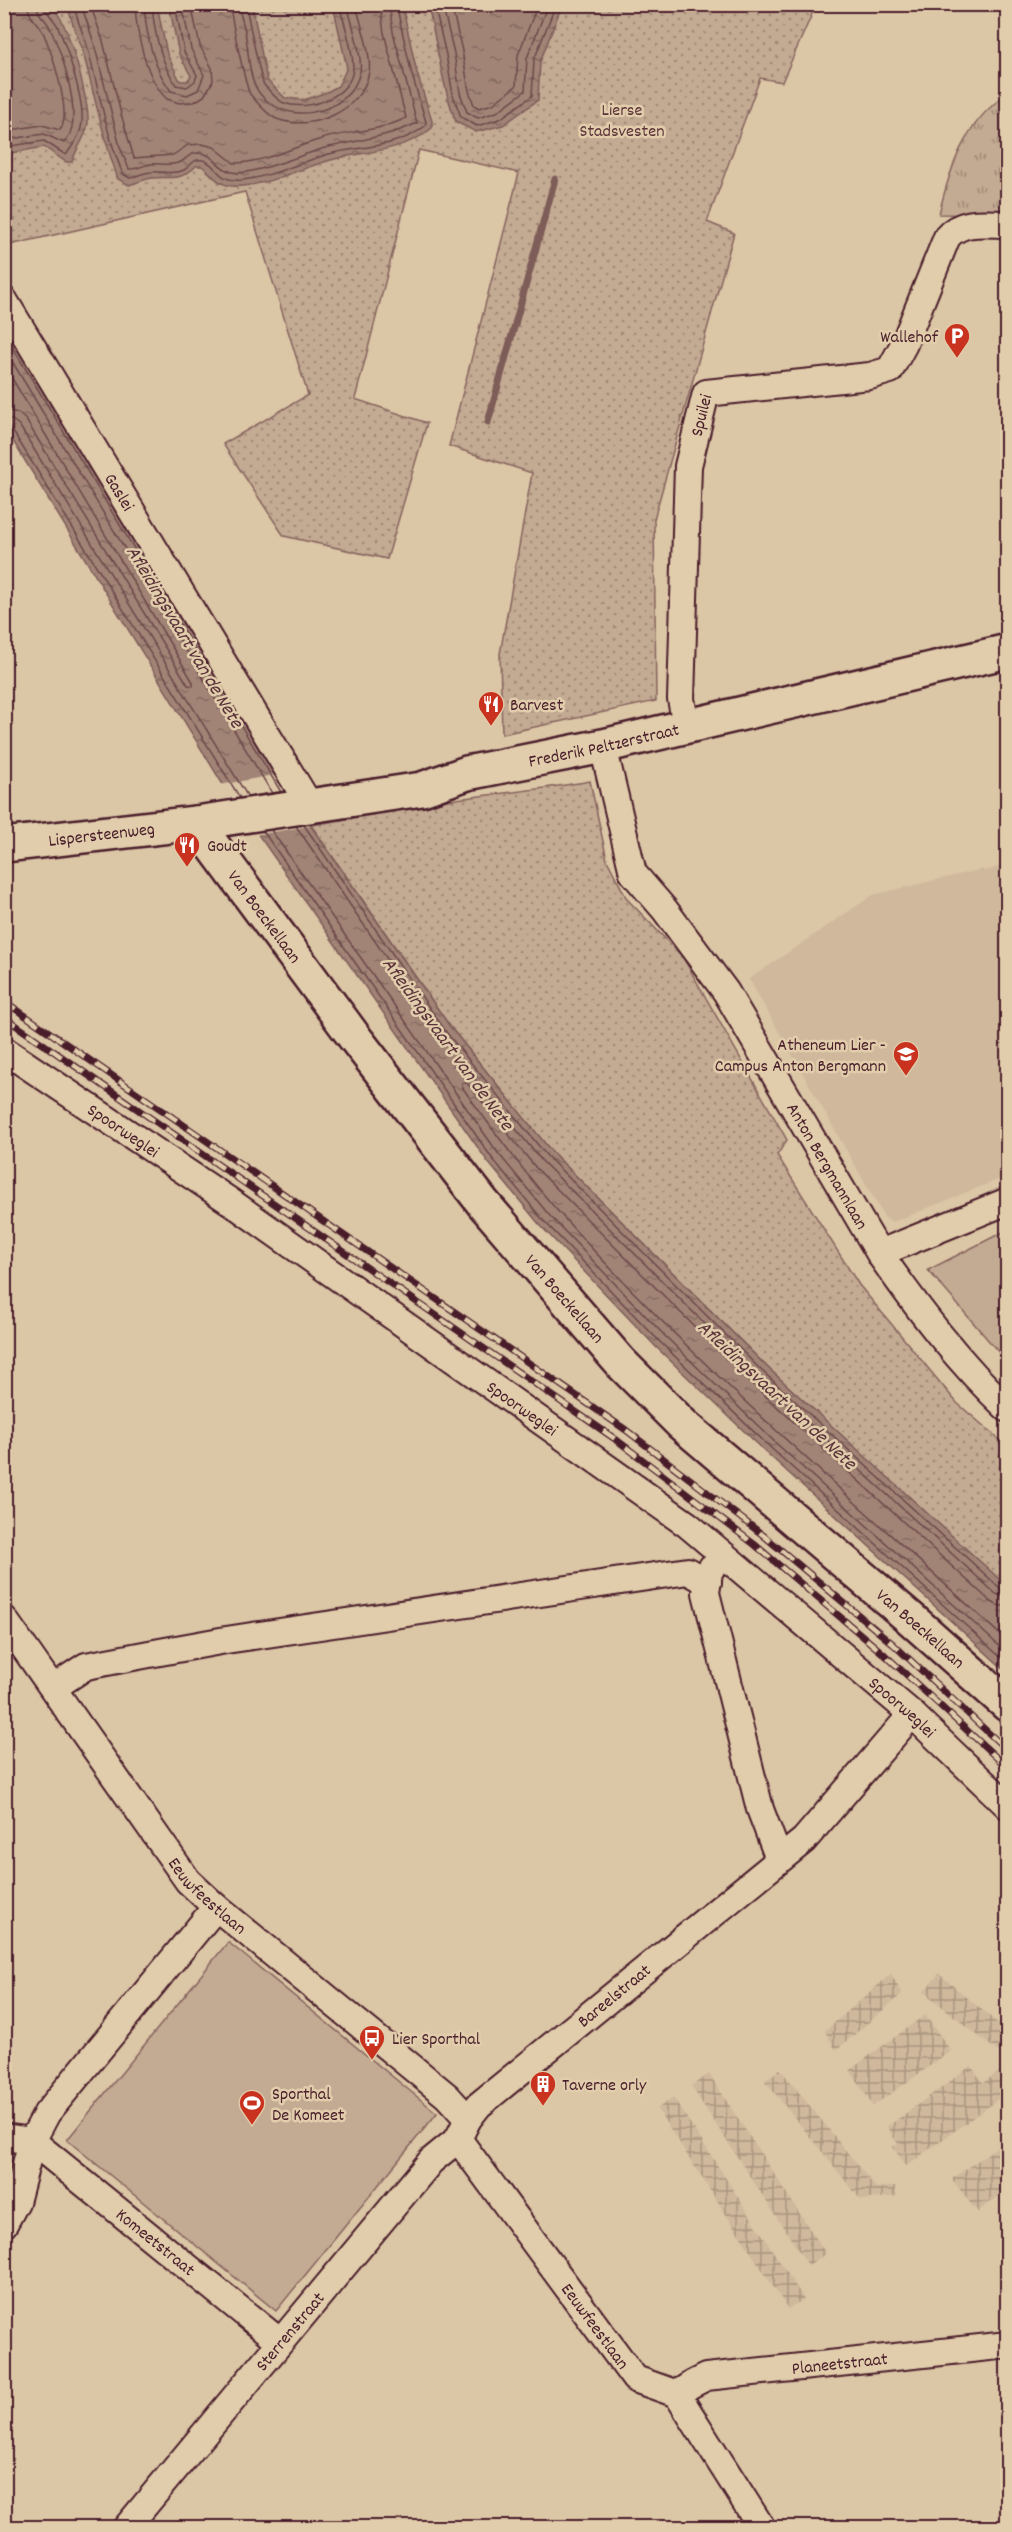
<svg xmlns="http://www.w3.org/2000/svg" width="1012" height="2532" viewBox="0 0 1012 2532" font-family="Dekko,sans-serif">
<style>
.built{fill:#cfb89c}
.industrial{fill:url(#industrial-grid)}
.grass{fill:url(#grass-tufts);stroke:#86645e;stroke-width:1.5}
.park{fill:url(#park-dots);stroke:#86645e;stroke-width:1.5}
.garden{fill:#c3aa92;stroke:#86645e;stroke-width:1.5}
.water{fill:url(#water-ripples);stroke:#7e5c58;stroke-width:1.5}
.pier{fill:#dbc6a6}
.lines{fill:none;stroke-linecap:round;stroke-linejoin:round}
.shore{stroke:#6d4749;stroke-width:1.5}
.stream{stroke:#7e5c58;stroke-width:7}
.street-casing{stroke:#4a1f2b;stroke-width:30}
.secondary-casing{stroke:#4a1f2b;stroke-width:38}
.street{stroke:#e1cdab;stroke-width:26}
.secondary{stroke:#e1cdab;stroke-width:33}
.rail-casing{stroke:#4a1f2b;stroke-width:7}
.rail{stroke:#e1cdab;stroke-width:4.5;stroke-dasharray:14;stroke-linecap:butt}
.labels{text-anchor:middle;stroke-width:5;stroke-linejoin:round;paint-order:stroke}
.park-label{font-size:18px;fill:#5c343a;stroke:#e1cdab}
.poi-label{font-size:18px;fill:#4a1f2b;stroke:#e1cdab;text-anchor:start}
.street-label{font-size:18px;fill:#4a1f2b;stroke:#e1cdab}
.water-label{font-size:20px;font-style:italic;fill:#5b333a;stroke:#e1cdab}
</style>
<defs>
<pattern id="industrial-grid" width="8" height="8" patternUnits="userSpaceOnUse" patternTransform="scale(1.5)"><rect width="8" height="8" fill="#cfb89c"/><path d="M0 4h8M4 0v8" fill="none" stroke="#aa957f"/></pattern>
<pattern id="grass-tufts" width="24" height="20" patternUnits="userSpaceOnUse" patternTransform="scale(1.5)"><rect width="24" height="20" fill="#c3aa92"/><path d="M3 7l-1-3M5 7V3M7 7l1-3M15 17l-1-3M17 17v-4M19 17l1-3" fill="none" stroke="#a08a77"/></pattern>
<pattern id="park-dots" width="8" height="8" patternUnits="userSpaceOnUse" patternTransform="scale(1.5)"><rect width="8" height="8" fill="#c3aa92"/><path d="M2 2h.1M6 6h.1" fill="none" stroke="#a08a77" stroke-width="1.8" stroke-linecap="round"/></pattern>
<pattern id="water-ripples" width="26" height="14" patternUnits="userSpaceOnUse" patternTransform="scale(1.5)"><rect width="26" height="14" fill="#a18476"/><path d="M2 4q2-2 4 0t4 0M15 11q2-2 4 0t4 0" fill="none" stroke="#856b61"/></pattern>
</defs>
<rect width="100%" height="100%" fill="#dbc6a6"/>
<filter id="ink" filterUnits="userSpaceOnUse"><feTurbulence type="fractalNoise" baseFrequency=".0167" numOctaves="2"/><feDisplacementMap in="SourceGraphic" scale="12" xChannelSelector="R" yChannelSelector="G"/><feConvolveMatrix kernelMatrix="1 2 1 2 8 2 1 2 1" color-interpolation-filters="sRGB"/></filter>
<g filter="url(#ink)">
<polygon class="built" points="1007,865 1007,1176 893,1222 885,1218 749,979 873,895 983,869 984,871"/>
<g class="industrial">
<polygon points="891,1974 902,1994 836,2050 825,2031"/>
<polygon points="939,1974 1007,2031 1007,2059 924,1992"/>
<polygon points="925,2015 951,2051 873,2106 850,2070"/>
<polygon points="971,2066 983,2083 1007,2066 1007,2093 906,2166 893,2147 898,2144 887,2127"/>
<polygon points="780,2069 876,2188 895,2186 897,2196 861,2200 765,2081"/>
<polygon points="709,2074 826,2254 808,2265 691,2086"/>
<polygon points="673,2097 804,2299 788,2309 657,2109"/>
<polygon points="1007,2140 1007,2190 977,2212 952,2179"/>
</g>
<path class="grass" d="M1007,94V215L939,214C950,167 965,122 1007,94Z"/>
<g class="park">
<polygon points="4,5 816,5 782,82 760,78 707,222 734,233 654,519 656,701 502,734 500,654 532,473 449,446 519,173 419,150 355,399 427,423 387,559 284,536 223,444 308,395 245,192 5,246"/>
<path d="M590,781L607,860L627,899L682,956L787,1140L777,1155L859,1285L957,1403L1007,1446V1588L766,1366L552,1152L451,1028L311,825C345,821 378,812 411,806C470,795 531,792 590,781Z"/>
</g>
<g class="garden">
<polygon points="1007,1230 1007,1362 928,1270"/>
<polygon points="228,1942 437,2113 276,2311 67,2140"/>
</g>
<g class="water">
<path d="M7,5C21,4 41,1 53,9C68,19 90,104 88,123C86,138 76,148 72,162H66L44,147L5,154L4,6Z"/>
<path d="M68,5H157L167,54L180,81H187L191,76L179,54L169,5H252L267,80L285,98L304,100L327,92L338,86L347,68L333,5H402L417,73L432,121V128C404,152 364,151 331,160C300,168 264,188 232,186C218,185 212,174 202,166H196C180,182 171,176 152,178C144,179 136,183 129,185L118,179C102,136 94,92 82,49C77,34 70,20 68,5Z"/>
<path d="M428,5H562L540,62L538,100L503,125L476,132L456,122C442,85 437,44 428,5Z"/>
<polygon points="4,322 272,770 451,1028 552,1152 766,1366 1007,1586 1007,1672 769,1455 656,1347 539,1224 488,1162 222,783 5,428"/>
</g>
<polygon class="pier" points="273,775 310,826 255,835 220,785"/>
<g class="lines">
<g class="shore">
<path d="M74,4C76,20 84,34 88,49C99,91 106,134 123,174L130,178C137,176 145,172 152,172C162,171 174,175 184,170C191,166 193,158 203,160C219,165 216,182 242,180C272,177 300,162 329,154C360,146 399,148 425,126L426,122L412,75L396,4"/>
<path d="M81,4L94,43L120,147L129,169C136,170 143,165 151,164C160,163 168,166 178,163C186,161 188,153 197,153C214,152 217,169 232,172C251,177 307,152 329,147C359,140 388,137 417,123L393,32L389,4"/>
<path d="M90,4L103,41L121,114L134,158L173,155L188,145L202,144L214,147L234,163C265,163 295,146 325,138C352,131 380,131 406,118L384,33L380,4"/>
<path d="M135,4C136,32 146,80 167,99L179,103L194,102L204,96L213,81L212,68L200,46L191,4"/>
<path d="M144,4C146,33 153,68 171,91L187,95L198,90L204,75L191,49L182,4"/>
<path d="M152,4C154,32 161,62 176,85L187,87L195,81L197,75L184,52L175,4"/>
<path d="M230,4C230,14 246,88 250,94C257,102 267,115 277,119C312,132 362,111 369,72C372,55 360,23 356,4"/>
<path d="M239,4C239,12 242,19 244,27C249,45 247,69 255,86C277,129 349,118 360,72C363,57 351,21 347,4"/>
<path d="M246,4C247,13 261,81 264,85C269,90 277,101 284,103C307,112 353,97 353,67C353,47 344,24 339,4"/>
<polyline points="434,4 446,55 453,95 461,117 477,126 500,119 532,96 534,60 556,4"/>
<polyline points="442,4 454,53 460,93 467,112 478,118 497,112 525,91 527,58 548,4"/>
<polyline points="451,4 462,51 469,91 474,105 479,108 493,104 516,86 518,55 538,4"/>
<path d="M4,131L42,125L60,130C73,115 51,50 43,32C37,21 28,18 28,4"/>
<path d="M4,140L44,134L64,143C86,122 62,53 50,28C46,18 37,16 37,4"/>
<path d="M4,147L44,141L66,155C73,145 81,134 82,122C84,99 67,48 58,27C55,19 45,13 44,4"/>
<polyline points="4,333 281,792"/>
<polyline points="4,348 272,793"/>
<polyline points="4,365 193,682 193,686 188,685 26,420 18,413 4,410"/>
<polyline points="4,419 12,420 19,425 248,797"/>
<polyline points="4,426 12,430 240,798"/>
<polyline points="304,825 446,1032 547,1156 761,1370 1001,1589 1008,1590"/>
<polyline points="296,826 440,1036 542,1161 756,1375 996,1594 1008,1598"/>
<polyline points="271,830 498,1153 549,1215 666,1337 778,1445 1008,1654"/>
<polyline points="263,831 492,1158 543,1220 660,1342 773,1450 1008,1664"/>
<path d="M1008,1607L997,1605L990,1601L750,1382L536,1168L467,1083H462V1087C492,1129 522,1170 556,1209C694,1365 855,1500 1008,1642"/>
</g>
<polyline class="stream" points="488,422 555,179"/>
<g class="street-casing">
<g id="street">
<path id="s1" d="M4,300L310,806"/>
<path id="s2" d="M686,725L681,699L688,466L706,393L870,376L890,370L904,344L947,237C962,219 987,224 1008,224"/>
<path id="s3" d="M603,746L633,873L665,910L726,992L881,1256C919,1310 959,1363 1008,1409"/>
<path id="s4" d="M4,1050L231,1202L688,1525L912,1714L1008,1806"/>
<polyline points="880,1253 1008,1201"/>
<polyline points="712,1567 709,1572 706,1593 760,1809 779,1859"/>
<path id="s5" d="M4,1619L188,1881L216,1907L447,2096L468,2119"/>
<polyline points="53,1688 86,1666 149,1654 226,1640 688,1571 708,1582"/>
<path id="s6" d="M4,2137L32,2141L280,2342"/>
<path id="s7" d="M458,2139L635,2379L677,2394L762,2528"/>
<polyline points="4,2224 16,2202 32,2141 47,2113 216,1907"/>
<path id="s8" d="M677,2394L692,2384L706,2377L1008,2345"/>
<path id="s9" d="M126,2528L431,2161L458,2139L468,2119L479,2105L804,1840L912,1714"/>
</g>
</g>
<g class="secondary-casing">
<g id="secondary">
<path id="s10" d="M196,823L355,1038L483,1203L620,1362L682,1424L910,1618L1008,1705"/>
<path id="s11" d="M4,845L196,823L422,789L467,773L603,746L1008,651"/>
</g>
</g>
<use href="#street" class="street"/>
<use href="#secondary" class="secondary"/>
<g class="rail-casing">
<g id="rail">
<polyline points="4,1001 626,1430 763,1535 893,1644 1008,1751"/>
<polyline points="4,1017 618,1441 754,1544 885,1655 1008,1768"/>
</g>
</g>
<use href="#rail" class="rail"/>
</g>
</g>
<defs>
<g id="parking-pin" transform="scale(1.35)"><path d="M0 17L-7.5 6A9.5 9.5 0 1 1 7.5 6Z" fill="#c8321e" stroke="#e1cdab"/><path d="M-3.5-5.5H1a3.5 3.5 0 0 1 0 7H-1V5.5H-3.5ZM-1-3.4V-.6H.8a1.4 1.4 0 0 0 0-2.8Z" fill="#fff"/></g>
<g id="restaurant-pin" transform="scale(1.35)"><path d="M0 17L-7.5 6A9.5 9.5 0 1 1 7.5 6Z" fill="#c8321e" stroke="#e1cdab"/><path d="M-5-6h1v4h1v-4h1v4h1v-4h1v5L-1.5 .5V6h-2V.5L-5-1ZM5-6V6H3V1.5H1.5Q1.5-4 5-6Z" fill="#fff"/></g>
<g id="school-pin" transform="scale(1.35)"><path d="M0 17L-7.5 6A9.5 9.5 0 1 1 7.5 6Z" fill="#c8321e" stroke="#e1cdab"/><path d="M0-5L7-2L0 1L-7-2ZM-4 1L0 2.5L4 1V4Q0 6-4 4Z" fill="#fff"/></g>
<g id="bus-pin" transform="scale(1.35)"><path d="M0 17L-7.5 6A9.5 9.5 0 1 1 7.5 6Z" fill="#c8321e" stroke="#e1cdab"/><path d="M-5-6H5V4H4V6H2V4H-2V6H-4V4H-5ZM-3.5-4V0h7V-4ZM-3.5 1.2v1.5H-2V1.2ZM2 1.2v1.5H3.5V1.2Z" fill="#fff"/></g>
<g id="building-pin" transform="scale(1.35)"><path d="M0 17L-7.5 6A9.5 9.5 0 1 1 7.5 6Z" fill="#c8321e" stroke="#e1cdab"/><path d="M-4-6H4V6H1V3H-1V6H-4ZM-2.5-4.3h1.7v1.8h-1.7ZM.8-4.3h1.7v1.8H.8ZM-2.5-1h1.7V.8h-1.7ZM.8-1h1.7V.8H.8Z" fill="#fff"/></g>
<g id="stadium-pin" transform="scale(1.35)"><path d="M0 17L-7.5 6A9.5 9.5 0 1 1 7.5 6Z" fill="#c8321e" stroke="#e1cdab"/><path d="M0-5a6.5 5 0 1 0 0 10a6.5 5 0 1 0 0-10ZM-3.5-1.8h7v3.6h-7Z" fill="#fff"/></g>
</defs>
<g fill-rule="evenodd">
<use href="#parking-pin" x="957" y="336"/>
<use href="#restaurant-pin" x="491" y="704"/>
<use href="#restaurant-pin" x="187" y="845"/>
<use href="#school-pin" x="906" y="1054"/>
<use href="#bus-pin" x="372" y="2038"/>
<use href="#building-pin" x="543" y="2084"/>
<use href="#stadium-pin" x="252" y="2103"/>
</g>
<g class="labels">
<g class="park-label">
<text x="622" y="115">Lierse<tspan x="622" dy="21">Stadsvesten</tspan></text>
</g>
<g class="poi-label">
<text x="938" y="342" text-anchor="end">Wallehof</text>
<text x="510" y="710">Barvest</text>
<text x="207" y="851">Goudt</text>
<text x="886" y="1050" text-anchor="end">Atheneum Lier -<tspan x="886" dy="21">Campus Anton Bergmann</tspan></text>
<text x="392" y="2044">Lier Sporthal</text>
<text x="562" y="2090">Taverne orly</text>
<text x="272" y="2099">Sporthal<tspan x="272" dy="21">De Komeet</tspan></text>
</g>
<g class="street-label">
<text dy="6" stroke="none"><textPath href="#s2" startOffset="312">Spuilei</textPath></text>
<text dy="6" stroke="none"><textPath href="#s1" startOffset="224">Gaslei</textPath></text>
<text dy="6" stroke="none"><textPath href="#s11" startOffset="609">Frederik Peltzerstraat</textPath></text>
<text dy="6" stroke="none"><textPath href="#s11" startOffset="98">Lispersteenweg</textPath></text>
<text dy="6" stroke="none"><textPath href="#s10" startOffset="116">Van Boeckellaan</textPath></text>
<text dy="6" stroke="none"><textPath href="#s4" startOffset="144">Spoorweglei</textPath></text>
<text dy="6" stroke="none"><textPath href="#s3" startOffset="483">Anton Bergmannlaan</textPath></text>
<text dy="6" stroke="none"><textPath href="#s10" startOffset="602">Van Boeckellaan</textPath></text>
<text dy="6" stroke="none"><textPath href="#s4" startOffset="630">Spoorweglei</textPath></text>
<text dy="6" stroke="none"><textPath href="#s10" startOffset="1088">Van Boeckellaan</textPath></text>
<text dy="6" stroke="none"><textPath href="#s4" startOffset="1114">Spoorweglei</textPath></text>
<text dy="6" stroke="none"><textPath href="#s5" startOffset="344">Eeuwfeestlaan</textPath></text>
<text dy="6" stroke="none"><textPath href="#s9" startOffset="726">Bareelstraat</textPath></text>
<text dy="6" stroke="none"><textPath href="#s6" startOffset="188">Komeetstraat</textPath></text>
<text dy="6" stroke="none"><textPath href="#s7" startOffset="232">Eeuwfeestlaan</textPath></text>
<text dy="6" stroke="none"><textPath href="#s9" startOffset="256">Sterrenstraat</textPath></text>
<text dy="6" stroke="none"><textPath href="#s8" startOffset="168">Planeetstraat</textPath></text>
</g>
<g class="water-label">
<text transform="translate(186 636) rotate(59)" y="7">Afleidingsvaart van de Nete</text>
<text transform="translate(449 1043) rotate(54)" y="7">Afleidingsvaart van de Nete</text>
<text transform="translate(778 1394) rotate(43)" y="7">Afleidingsvaart van de Nete</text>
</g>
</g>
<rect width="1012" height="2532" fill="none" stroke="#e1cdab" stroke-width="24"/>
<rect x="12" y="12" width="988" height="2508" fill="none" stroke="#4a1f2b" stroke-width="2" filter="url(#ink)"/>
</svg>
